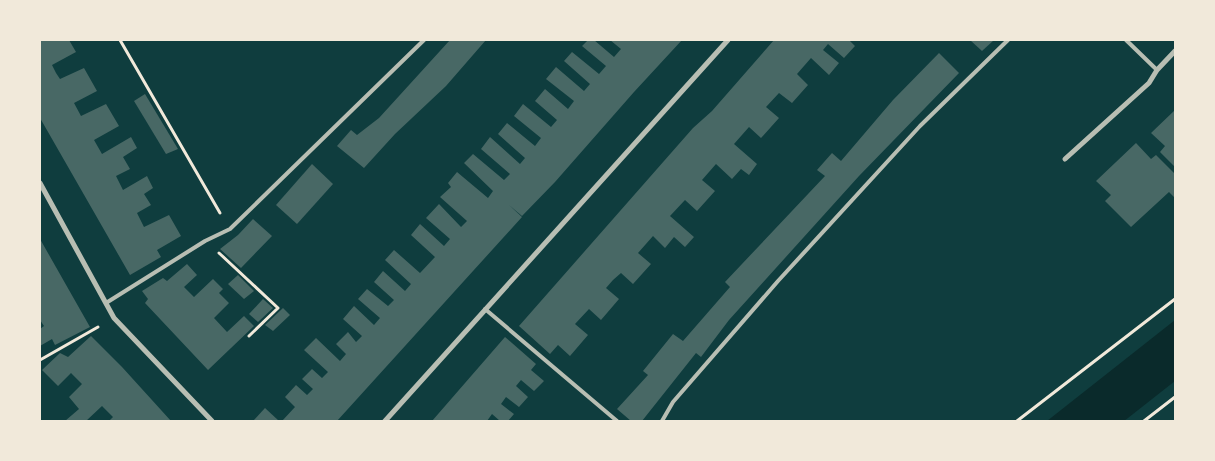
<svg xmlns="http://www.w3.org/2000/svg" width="1215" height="461" viewBox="0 0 1215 461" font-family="Barlow,sans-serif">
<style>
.water{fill:#0a2a2b}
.building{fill:#486865}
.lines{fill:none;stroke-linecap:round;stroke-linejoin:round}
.path{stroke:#f1e9da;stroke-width:3}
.service{stroke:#b8beb3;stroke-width:4}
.minor{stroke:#b8beb3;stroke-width:5}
</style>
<rect width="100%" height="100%" fill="#0f3d3e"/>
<polygon class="water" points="1175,320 1175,381 1128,418 1124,421 1047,421"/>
<g class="building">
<polygon points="42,40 69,40 76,52 52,65 56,73 60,79 84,68 97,91 74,103 81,116 106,104 119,126 94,140 102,154 131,137 137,148 123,157 130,169 116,176 123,190 147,176 153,188 144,194 151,205 137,213 144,227 169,215 181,236 157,250 161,257 130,275 40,118 40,41"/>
<polygon points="450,40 486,40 446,86 395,134 364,168 337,146 351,130 357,135 379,118"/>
<polygon points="588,40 594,40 614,57 621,49 610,40 682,40 634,92 555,182 522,216 509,205 522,217 337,421 282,421 295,407 285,397 296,385 307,395 313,389 302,379 312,369 322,378 328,372 304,350 316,338 340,361 346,354 336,344 348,332 356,342 362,336 343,319 354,306 374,325 380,318 358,299 367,289 388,306 394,300 374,282 383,271 405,291 411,284 385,260 394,250 420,273 435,257 411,235 420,224 444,246 450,239 426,218 439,204 461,227 467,221 440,197 451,187 448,183 457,172 488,198 493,191 464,163 473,154 504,180 510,174 481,149 490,137 520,164 525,158 498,134 507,123 535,146 541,138 514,116 523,104 551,127 557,120 535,101 545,89 568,109 574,101 546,79 556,67 584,91 590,84 564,61 572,52 599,74 606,66 582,46"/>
<polygon points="774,40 849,40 855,46 844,58 828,44 823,50 839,63 829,75 811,58 797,74 808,85 792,103 779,93 766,107 779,118 761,138 749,127 734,144 757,164 749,175 741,169 732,179 716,164 702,180 715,191 697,211 685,200 670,216 694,237 685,247 674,237 665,248 653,236 638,253 651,264 633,284 621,273 613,280 606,288 619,299 601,320 589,309 575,324 588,335 570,356 558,345 550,354 519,326 693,128 712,111"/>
<polygon points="970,40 994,40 982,51"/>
<polygon points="939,53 959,73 859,176 729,320 701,357 696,353 642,421 631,421 617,409 648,375 643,371 673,334 683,341 730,287 725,282 825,176 817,170 832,153 841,161 893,100"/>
<polygon points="145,94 178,149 166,154 134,101"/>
<polygon points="1175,110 1175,167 1160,152 1165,146 1151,133"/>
<polygon points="1136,143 1151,159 1156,155 1175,174 1175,198 1169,192 1131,227 1105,201 1111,195 1096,181"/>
<polygon points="312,164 333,184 297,224 276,205"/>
<polygon points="253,219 272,236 241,268 220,249 238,235"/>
<polygon points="40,239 90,327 55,345 52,339 40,346 40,329 44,326 40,320"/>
<polygon points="187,264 197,275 184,287 194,297 213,279 223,289 219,293 229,303 214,318 227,332 244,316 254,326 208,370 145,303 148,299 142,291 163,278 167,281"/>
<polygon points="238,275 254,291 244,299 228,284"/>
<polygon points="263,299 273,308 258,322 249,314"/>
<polygon points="283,308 290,315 273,331 265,325"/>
<polygon points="91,336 122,367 171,421 109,421 113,417 102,406 86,421 65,421 79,409 69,397 82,384 71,373 58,386 42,370 60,353 68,357"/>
<polygon points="505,337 536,364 531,370 544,381 534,391 521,380 516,386 528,397 519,407 506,397 501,404 514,414 508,421 500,421 492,414 487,421 432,421"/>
<polygon points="265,408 279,421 253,421"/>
</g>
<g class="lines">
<g class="path">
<polyline points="120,40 220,213"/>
<polyline points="219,253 278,308 249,336"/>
<polyline points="40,360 98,327"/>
<polyline points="1017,421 1175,299"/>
<polyline points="1144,421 1175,397"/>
</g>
<g class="service">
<polyline points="1126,40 1157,70"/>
<polyline points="106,303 205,241 230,229 424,40"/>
<polyline points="485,309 617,421"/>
<polyline points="662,421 673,402 778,281 920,126 1008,40"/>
</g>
<g class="minor">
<polyline points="1065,159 1149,83 1157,70 1175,51"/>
<polyline points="40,183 114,318 212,421"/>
<polyline points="385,421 728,40"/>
</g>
</g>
<rect width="1215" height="461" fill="none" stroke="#f1e9da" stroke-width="82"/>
</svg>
